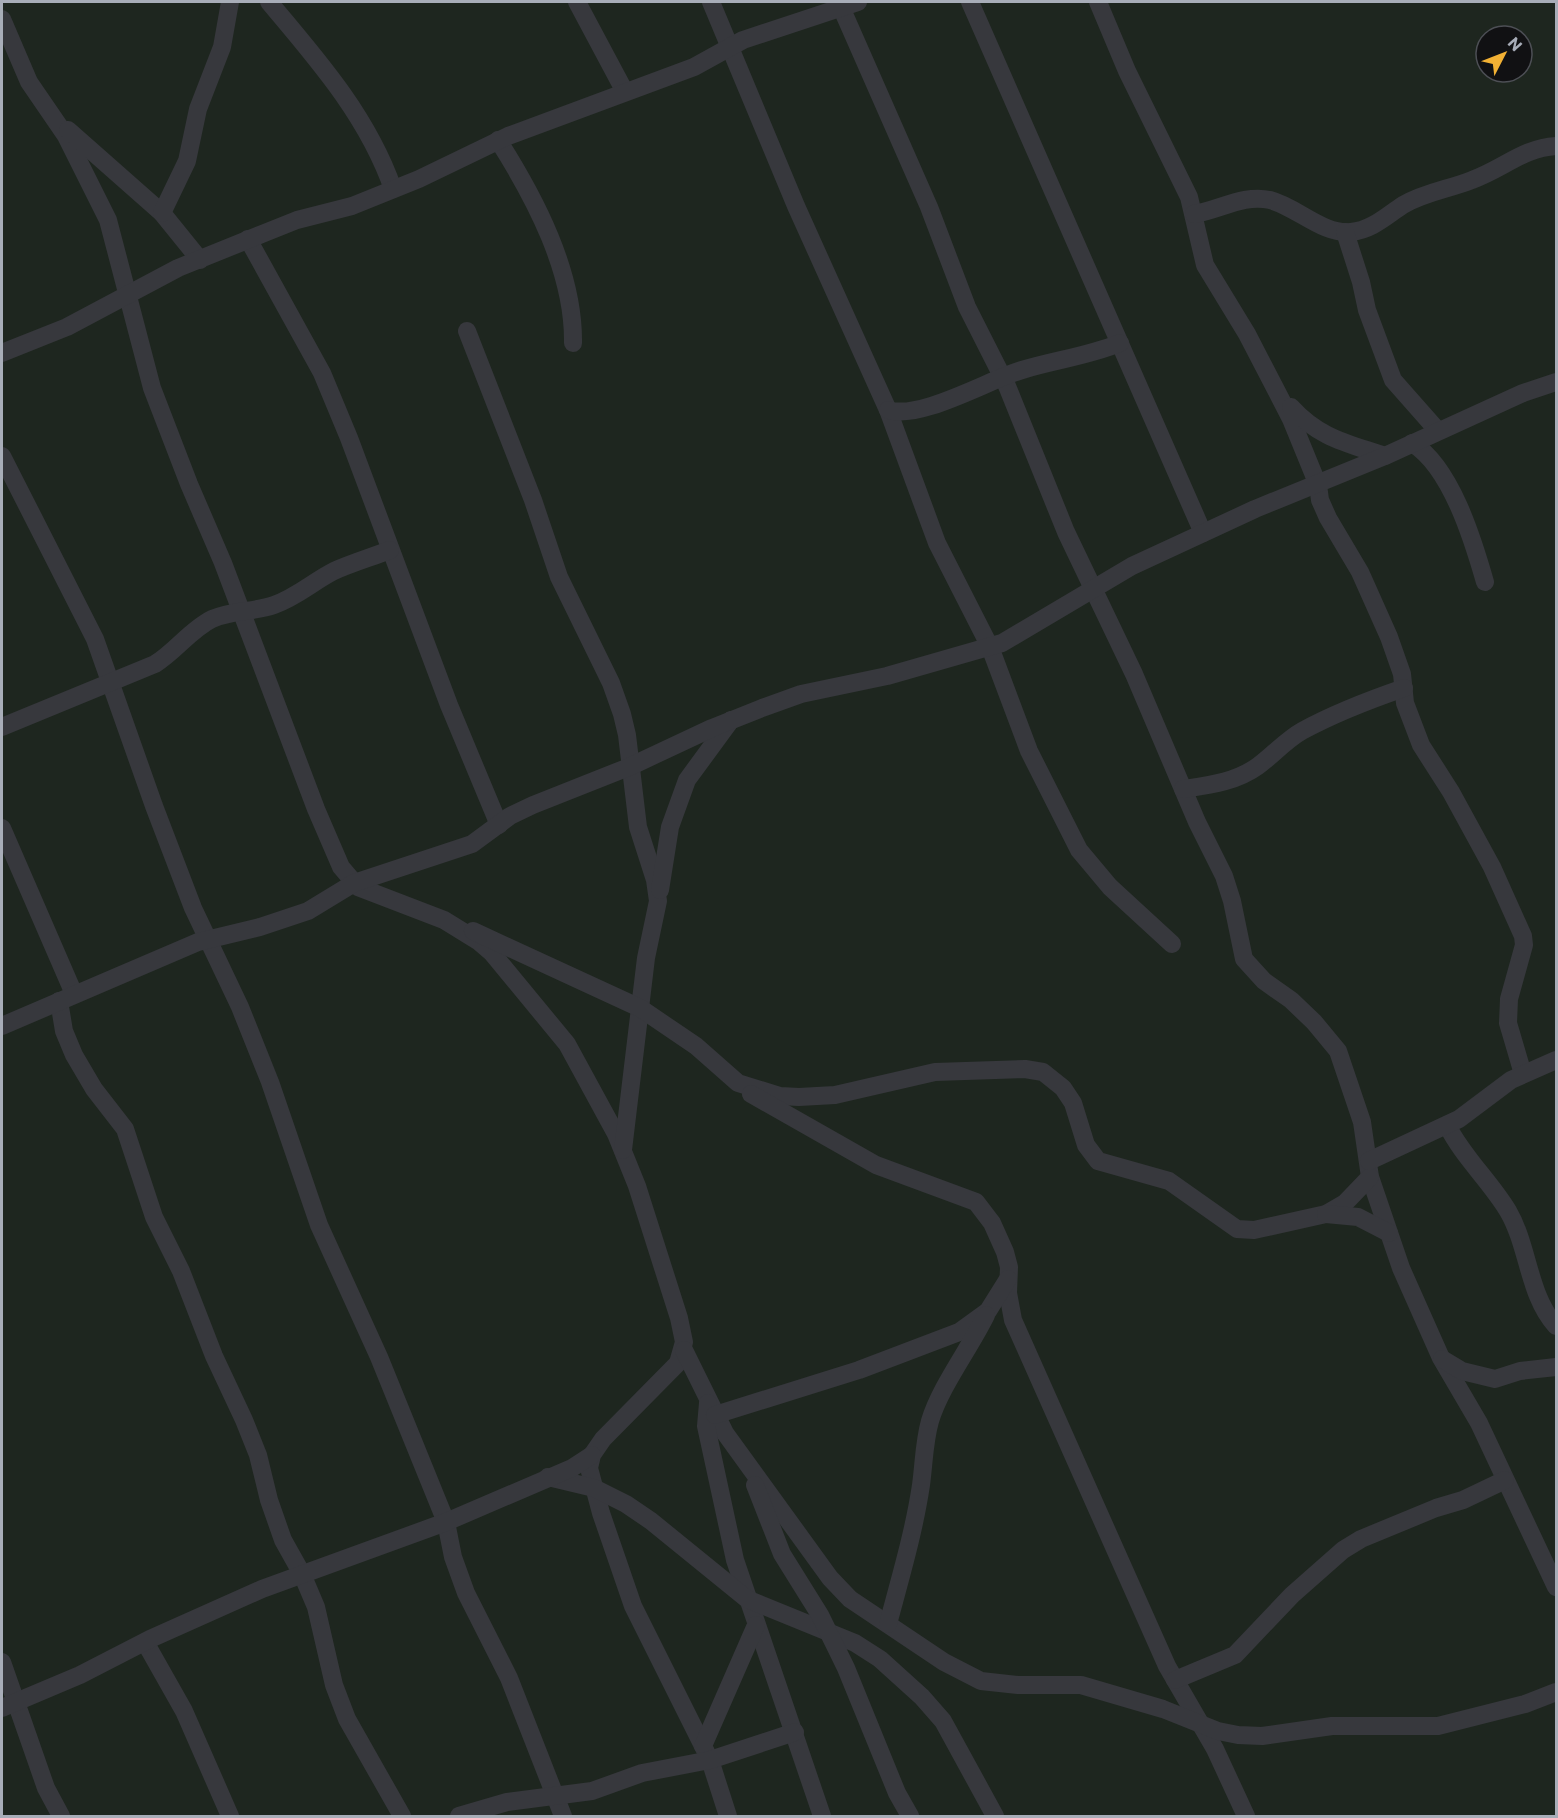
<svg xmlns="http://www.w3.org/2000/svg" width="1558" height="1818" viewBox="0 0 1558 1818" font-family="Commissioner,sans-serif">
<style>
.green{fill:#1e261f;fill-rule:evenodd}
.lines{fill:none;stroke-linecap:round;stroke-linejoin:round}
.street{stroke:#37383d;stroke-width:18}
</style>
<rect width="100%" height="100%" fill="#161618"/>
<path class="green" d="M2,2H1556V1816H2ZM1486,36H1522V72H1486Z"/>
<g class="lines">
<g class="street">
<path d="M269,2C318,60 368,117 393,189"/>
<polyline points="577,2 625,92"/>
<polyline points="711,2 796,206 888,410 937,543 990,647 1029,751 1079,850 1110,887 1172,944"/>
<polyline points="970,2 1203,533"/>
<polyline points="1098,2 1127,71 1189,197 1205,265 1247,334 1291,419 1318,485 1320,500 1328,518 1360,572 1389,637 1402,674 1405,703 1421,745 1451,792 1492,867 1523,936 1524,945 1509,999 1508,1023 1523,1074"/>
<polyline points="841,7 929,207 967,307 1007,386 1066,532 1134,674 1197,822 1224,876 1232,901 1244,959 1264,981 1291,1000 1314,1022 1338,1051 1362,1122 1370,1177 1401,1268 1441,1358 1479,1423 1556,1587"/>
<polyline points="2,19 29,82 66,136 108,220 152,388 189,484 223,563 316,809 341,867 358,887 444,920 478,941 492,953 567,1044 616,1134 637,1186 679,1318 684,1342 678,1363 603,1439 592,1455 589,1468 601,1513 633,1606 710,1760 728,1816"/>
<polyline points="68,130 162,213 200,260"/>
<path d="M498,140C535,198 574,272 573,343"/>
<polyline points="162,213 187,161 198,109 222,47 230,2"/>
<path d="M1194,214C1220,210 1243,194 1270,200C1297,207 1323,235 1351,232C1372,230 1386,216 1403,205C1425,192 1450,189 1472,180C1503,169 1523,148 1556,146"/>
<polyline points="1345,232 1361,282 1367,310 1393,380 1438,431"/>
<polyline points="248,239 322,373 349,438 449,705 499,825"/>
<polyline points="467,331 533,500 559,577 611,683 622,714 627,735 638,827 655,880 658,901 646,958 623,1150"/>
<polyline points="2,353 67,327 178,268 262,234 297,220 352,206 419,179 508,136 694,67 743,40 858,2"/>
<path d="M1291,407C1319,438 1347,443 1385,456"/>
<path d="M888,410C921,420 988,380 1022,370C1055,360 1088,356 1120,343"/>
<path d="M1412,443C1451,467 1473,540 1485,582"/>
<polyline points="2,456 95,639 154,806 193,908 240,1007 270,1082 319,1225 379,1357 446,1522 453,1557 466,1593 509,1678 563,1816"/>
<path d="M2,727L155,664C176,651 190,630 212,619C232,610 254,612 274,605C297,597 314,581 334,571C352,563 372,557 390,550"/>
<path d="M1183,789C1210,785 1236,782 1258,766C1273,755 1286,740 1302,731C1335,713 1369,700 1404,688"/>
<polyline points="2,828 74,994"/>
<polyline points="660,890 670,827 687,780 731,720"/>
<polyline points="473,931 640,1008 696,1046 738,1083 780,1096 799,1097 835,1095 935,1072 1025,1069 1043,1072 1063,1088 1073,1103 1086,1145 1098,1161 1169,1181 1237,1229 1254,1230 1326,1214 1345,1203 1370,1177"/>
<polyline points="59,1001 64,1031 74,1055 94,1089 125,1129 154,1217 181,1271 214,1356 244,1420 258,1455 269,1500 283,1540 302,1574 316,1607 334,1685 347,1719 402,1816"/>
<polyline points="2,1026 198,942 260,927 308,911 354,883 472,844 510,816 533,805 629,767 712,728 762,708 801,694 887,676 1002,643 1132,566 1255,509 1385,456 1523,393 1556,382"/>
<polyline points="751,1094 876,1165 976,1202 992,1223 1005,1252 1009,1267 1008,1293 1013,1320 1167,1666 1215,1749 1246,1816"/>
<path d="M1447,1125C1463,1157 1490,1181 1508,1211C1529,1247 1528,1295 1556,1326"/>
<polyline points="1369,1161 1459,1119 1511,1080 1556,1060"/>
<polyline points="1326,1214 1358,1217 1389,1233"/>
<polyline points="684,1350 725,1433 830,1578 850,1599 944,1662 981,1681 1018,1685 1081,1685 1163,1709 1218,1731 1238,1735 1262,1736 1332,1726 1438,1726 1525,1704 1556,1692"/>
<polyline points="1442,1359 1462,1371 1495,1379 1520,1371 1556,1367"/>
<polyline points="708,1403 706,1426 735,1560 822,1816"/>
<polyline points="715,1415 859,1370 959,1332 988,1311 1008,1279"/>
<polyline points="548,1477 594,1488 626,1504 651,1521 747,1599 855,1643 880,1659 922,1697 943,1721 995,1816"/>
<polyline points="755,1485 782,1554 820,1615 846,1668 897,1793 910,1816"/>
<path d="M888,1624C900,1579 914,1532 921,1485C924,1463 924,1442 930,1421C940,1387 970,1348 986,1315"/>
<polyline points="145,1642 184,1711 230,1816"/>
<polyline points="2,1662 46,1788 61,1816"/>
<polyline points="1175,1680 1235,1655 1292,1595 1343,1550 1361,1539 1436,1508 1463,1500 1505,1480"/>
<polyline points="2,1708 80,1675 150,1639 262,1589 446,1522 572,1468 592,1455"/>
<polyline points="703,1746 756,1625"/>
<polyline points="459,1816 507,1802 592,1791 642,1773 710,1760 795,1732"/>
</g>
</g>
<rect width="1558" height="1818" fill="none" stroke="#a8adb8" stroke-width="6"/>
<g transform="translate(1504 54) rotate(48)"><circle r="28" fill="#111113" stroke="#4d4f55" stroke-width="1.5"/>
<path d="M0-4.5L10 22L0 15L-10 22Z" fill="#f2b134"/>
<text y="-9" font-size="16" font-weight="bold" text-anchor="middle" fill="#a8adb8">N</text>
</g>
</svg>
